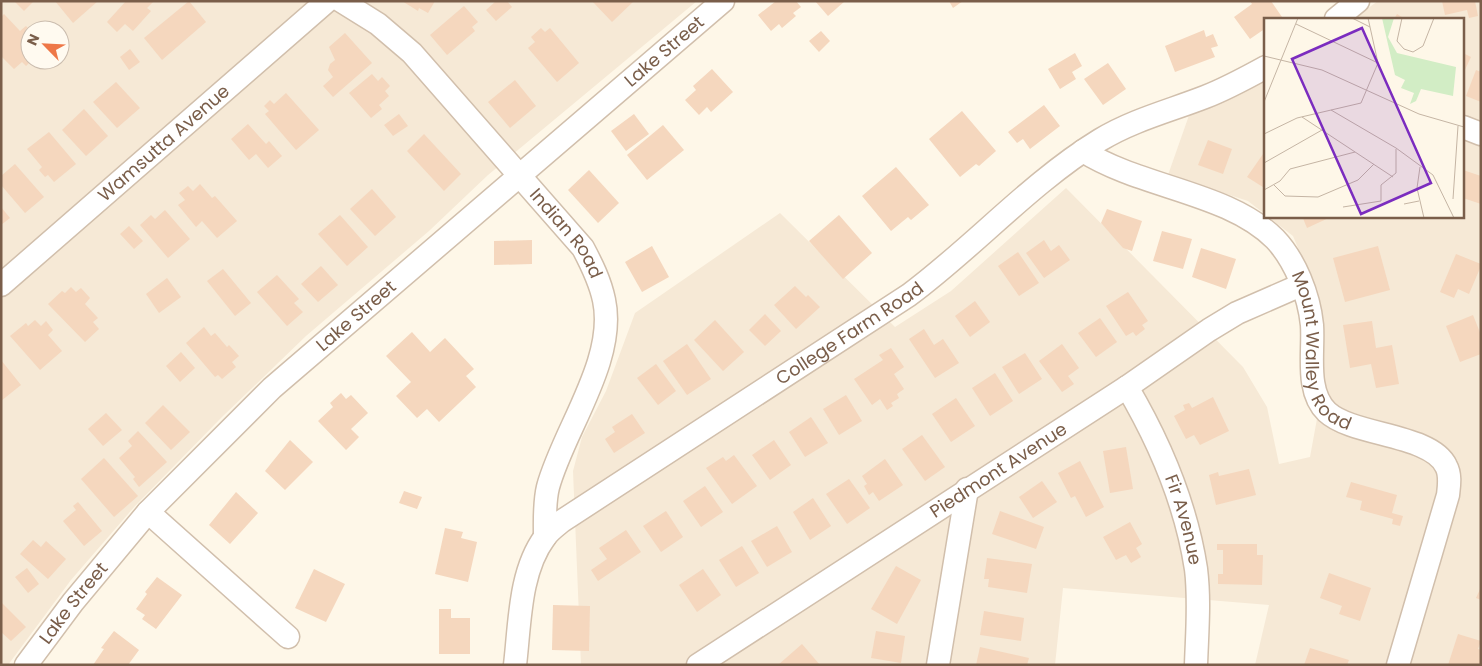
<svg xmlns="http://www.w3.org/2000/svg" width="1482" height="666" viewBox="0 0 1482 666" font-family="Poppins,sans-serif">
<style>
.residential{fill:#f6e9d6;fill-rule:evenodd}
.building{fill:#f5d7be}
.lines{fill:none;stroke-linecap:round;stroke-linejoin:round}
.minor-casing{stroke:#d1bfac;stroke-width:25}
.minor{stroke:#fff;stroke-width:22}
.labels{text-anchor:middle;stroke-width:4;stroke-linejoin:round;paint-order:stroke}
.street-label{font-size:18px;fill:#7a5e4a;stroke:#fffaf0}
.inset-road{fill:none;stroke:#c5b5a4;stroke-width:1}
.view{fill:#7b2cbf;fill-opacity:0.15;stroke:#7b2cbf;stroke-width:2.5}
.inset-edge{fill:none;stroke:#7a5e4a;stroke-width:2.5}
</style>
<rect width="100%" height="100%" fill="#fef7e8"/>
<g class="residential">
<path d="M1,1H697L488,175L429,231L306,336L222,417L135,506L71,580L8,665H1ZM30,30H60V60H30Z"/>
<polygon points="1378,1 1481,1 1481,665 1255,665 1269,605 1063,588 1055,665 581,665 573,471 582,437 606,391 635,313 780,213 895,327 951,291 1066,188 1243,367 1267,407 1279,464 1310,457 1323,386 1314,286 1293,236 1267,216 1463,216 1463,19 1353,19"/>
<polygon points="1266,76 1266,215 1248,201 1168,175 1193,104"/>
</g>
<g class="building">
<polygon points="14,1 34,1 24,11"/>
<polygon points="55,1 98,1 73,23"/>
<polygon points="126,1 154,1 147,8 151,11 133,31 125,24 117,32 107,22"/>
<polygon points="189,1 206,22 162,60 144,38"/>
<polygon points="402,1 435,1 428,13 419,8 418,11"/>
<polygon points="496,1 507,1 512,7 496,21 486,10"/>
<polygon points="592,1 634,1 612,22"/>
<polygon points="776,1 796,1 801,7 793,13 796,16 782,28 779,24 771,31 758,15"/>
<polygon points="815,1 845,1 828,16"/>
<polygon points="949,1 963,1 953,8"/>
<polygon points="1250,1 1271,1 1282,17 1266,19 1266,28 1250,39 1234,17 1252,4"/>
<polygon points="1442,1 1475,1 1478,16 1469,18 1467,10 1445,15"/>
<polygon points="464,6 478,22 472,27 475,31 447,55 430,35"/>
<polygon points="4,14 20,31 26,26 30,30 30,60 32,60 26,66 22,62 14,69 1,56 1,17"/>
<polygon points="1397,14 1405,19 1394,19"/>
<polygon points="541,28 545,32 550,28 579,63 557,82 528,48 535,42 531,37"/>
<polygon points="1204,30 1206,37 1213,34 1218,46 1211,48 1215,57 1175,72 1165,46"/>
<polygon points="821,31 830,41 819,52 809,41"/>
<polygon points="345,33 372,63 333,97 323,86 333,77 328,70 330,64 335,60 329,47"/>
<polygon points="130,49 140,62 129,70 120,57"/>
<polygon points="1075,53 1082,66 1072,72 1076,79 1060,89 1048,69"/>
<polygon points="1463,53 1471,57 1463,74"/>
<polygon points="1108,63 1126,89 1103,105 1084,79"/>
<polygon points="712,69 733,92 711,112 707,107 699,115 685,100 696,90 693,86"/>
<polygon points="1476,70 1481,72 1481,102 1466,96"/>
<polygon points="372,74 378,81 382,77 390,86 385,91 389,96 379,105 382,109 371,118 349,93"/>
<polygon points="515,80 536,106 510,128 488,102"/>
<polygon points="116,82 140,108 117,128 93,102"/>
<polygon points="286,93 319,130 296,150 265,114 269,111 264,106 270,100 274,104"/>
<polygon points="1044,105 1060,126 1030,149 1023,139 1017,143 1008,132"/>
<polygon points="84,109 108,136 86,156 62,130"/>
<polygon points="962,111 996,151 979,166 976,164 960,177 929,139"/>
<polygon points="399,114 408,126 393,136 384,125"/>
<polygon points="634,114 649,134 626,151 611,131"/>
<polygon points="248,124 266,144 269,141 282,156 268,168 256,154 249,160 231,139"/>
<polygon points="663,125 684,150 647,180 627,155"/>
<polygon points="49,132 76,164 54,182 48,175 45,177 39,170 42,167 27,149"/>
<polygon points="424,134 461,174 444,191 407,151"/>
<polygon points="1208,140 1232,149 1223,174 1198,165"/>
<polygon points="1263,154 1266,156 1266,189 1247,177"/>
<polygon points="15,164 44,197 25,213 1,185 1,176"/>
<polygon points="896,167 929,205 911,220 908,217 891,231 862,196"/>
<polygon points="589,170 619,203 598,223 568,190"/>
<polygon points="1463,170 1481,176 1481,204 1463,198"/>
<polygon points="200,184 212,198 215,196 237,221 217,238 202,221 196,227 178,205 185,200 179,193 188,186 193,191"/>
<polygon points="372,189 396,217 375,236 350,209"/>
<polygon points="1,207 10,218 1,225"/>
<polygon points="1107,209 1142,221 1132,251 1123,248 1101,223"/>
<polygon points="165,210 190,239 168,258 140,225 151,215 155,219"/>
<polygon points="340,215 368,247 347,266 318,234"/>
<polygon points="839,215 872,253 843,279 809,241"/>
<polygon points="1302,216 1333,216 1307,228"/>
<polygon points="129,226 143,241 134,249 120,234"/>
<polygon points="1162,231 1192,239 1183,269 1153,261"/>
<polygon points="532,240 532,264 494,265 494,241"/>
<polygon points="1044,240 1051,251 1059,245 1070,260 1044,278 1026,253"/>
<polygon points="652,246 669,277 642,292 625,262"/>
<polygon points="1378,246 1390,290 1345,302 1333,258"/>
<polygon points="1201,248 1236,259 1226,289 1192,277"/>
<polygon points="1018,252 1039,283 1019,296 998,266"/>
<polygon points="1456,254 1481,264 1481,266 1469,294 1458,289 1454,298 1440,292"/>
<polygon points="321,266 338,285 318,302 301,284"/>
<polygon points="223,269 251,303 235,316 207,281"/>
<polygon points="277,275 299,299 294,303 303,312 287,326 257,292"/>
<polygon points="167,278 181,297 159,313 146,294"/>
<polygon points="795,286 806,297 808,295 820,307 796,329 774,305"/>
<polygon points="71,287 76,292 81,288 90,298 85,304 98,318 93,322 99,329 85,342 48,304 62,291 65,293"/>
<polygon points="1128,292 1148,321 1142,325 1145,329 1136,336 1133,332 1126,336 1106,306"/>
<polygon points="975,301 990,322 970,337 955,316"/>
<polygon points="765,314 781,331 765,346 749,330"/>
<polygon points="1473,315 1481,335 1481,354 1460,362 1446,326"/>
<polygon points="1100,318 1117,342 1096,357 1078,333"/>
<polygon points="35,320 41,326 46,321 53,330 48,335 62,351 40,370 10,336 26,323 28,326"/>
<polygon points="715,320 744,352 723,371 694,340"/>
<polygon points="1372,321 1376,348 1392,345 1399,384 1376,388 1371,364 1350,368 1343,325"/>
<polygon points="204,327 211,336 215,333 227,347 229,345 239,356 232,362 236,367 222,379 218,375 215,377 186,343"/>
<polygon points="924,329 934,345 943,339 959,363 935,378 909,339"/>
<polygon points="412,332 430,352 445,338 474,369 466,376 476,387 439,422 427,409 417,418 396,396 411,382 386,356"/>
<polygon points="687,344 711,379 687,395 663,361"/>
<polygon points="1062,344 1079,368 1068,376 1074,384 1062,392 1039,361"/>
<polygon points="891,348 904,367 894,374 904,389 897,394 899,398 891,403 893,406 887,410 880,399 872,405 854,379 883,360 879,355"/>
<polygon points="181,352 195,368 180,382 166,366"/>
<polygon points="1025,353 1042,379 1019,394 1002,367"/>
<polygon points="1,360 21,385 1,401"/>
<polygon points="656,364 676,391 658,405 637,378"/>
<polygon points="995,373 1013,401 990,416 972,388"/>
<polygon points="341,393 346,399 351,395 368,413 351,429 359,437 346,450 318,421 333,407 330,403"/>
<polygon points="846,395 862,421 839,435 823,409"/>
<polygon points="1213,397 1229,431 1200,445 1194,435 1186,439 1174,416 1185,410 1183,405 1189,403 1192,408"/>
<polygon points="956,398 975,426 951,442 932,414"/>
<polygon points="163,405 190,432 171,450 145,423"/>
<polygon points="106,413 122,430 103,446 88,429"/>
<polygon points="632,414 645,433 614,453 605,439 615,432 612,427"/>
<polygon points="811,417 828,443 805,457 789,432"/>
<polygon points="138,431 167,462 139,487 133,479 135,477 119,458 132,446 128,441"/>
<polygon points="922,435 945,467 925,481 902,449"/>
<polygon points="290,440 313,462 285,490 265,471"/>
<polygon points="774,440 791,465 770,480 752,455"/>
<polygon points="1126,447 1133,489 1110,493 1103,451"/>
<polygon points="734,455 757,486 732,504 706,468 723,457 726,461"/>
<polygon points="104,458 138,496 114,517 81,479"/>
<polygon points="885,459 903,485 879,501 873,492 869,495 864,486 867,484 862,476"/>
<polygon points="1080,461 1104,507 1086,517 1075,496 1071,498 1058,473"/>
<polygon points="1249,469 1256,495 1216,505 1209,475 1218,472 1219,476"/>
<polygon points="849,479 870,508 847,524 826,494"/>
<polygon points="1042,481 1057,502 1033,518 1019,497"/>
<polygon points="1351,482 1397,495 1392,513 1403,516 1400,526 1392,524 1393,519 1360,510 1362,501 1346,497"/>
<polygon points="705,486 723,512 701,527 683,501"/>
<polygon points="404,491 422,497 417,509 399,503"/>
<polygon points="236,492 258,513 230,544 209,525"/>
<polygon points="813,498 831,526 810,540 793,512"/>
<polygon points="78,502 102,531 84,546 63,521 76,510 73,506"/>
<polygon points="666,511 683,537 661,552 643,526"/>
<polygon points="1000,511 1044,527 1036,549 992,534"/>
<polygon points="1130,522 1142,544 1136,548 1141,557 1131,563 1126,555 1116,560 1103,537"/>
<polygon points="777,526 792,552 767,567 751,541"/>
<polygon points="445,528 463,532 461,538 477,542 468,582 435,574"/>
<polygon points="626,530 641,552 598,581 591,570 607,559 599,548"/>
<polygon points="33,540 41,547 46,541 66,559 48,579 20,554"/>
<polygon points="1217,544 1257,544 1257,555 1263,555 1262,585 1218,584 1218,574 1223,574 1223,550 1217,550"/>
<polygon points="742,546 759,573 736,587 719,560"/>
<polygon points="987,558 1032,564 1027,593 988,587 989,579 984,579"/>
<polygon points="896,566 921,580 897,624 871,609"/>
<polygon points="27,568 39,584 28,593 15,577"/>
<polygon points="314,569 345,584 326,622 295,608"/>
<polygon points="703,569 721,595 697,612 679,585"/>
<polygon points="1329,573 1371,588 1360,621 1339,614 1342,606 1320,598"/>
<polygon points="157,577 182,595 156,629 142,619 145,615 136,609 147,594 145,592"/>
<polygon points="1481,587 1481,600 1476,598"/>
<polygon points="1,602 26,627 11,641 1,632"/>
<polygon points="553,605 590,606 589,651 552,650"/>
<polygon points="439,609 451,609 451,618 470,618 470,654 439,654"/>
<polygon points="984,611 1024,618 1021,641 980,635"/>
<polygon points="114,631 139,650 128,665 93,665 104,649 101,648"/>
<polygon points="876,631 905,636 901,663 871,658"/>
<polygon points="1458,634 1481,641 1478,649 1481,650 1481,665 1448,665"/>
<polygon points="802,644 820,665 778,665"/>
<polygon points="980,647 1029,658 1027,665 976,665"/>
<polygon points="1310,648 1349,660 1347,665 1304,665"/>
</g>
<g class="lines">
<g class="minor-casing">
<g id="minor">
<path id="s1" d="M341,1L378,24L412,53L583,248C592,265 600,281 604,300C617,360 563,431 548,487C544,503 545,520 545,537"/>
<polyline points="1336,19 1358,1"/>
<polyline points="1463,127 1481,134"/>
<path id="s2" d="M1083,151C1141,188 1228,192 1275,239C1295,260 1309,295 1312,325C1314,352 1305,391 1327,412C1353,436 1431,434 1446,466C1451,475 1449,486 1448,495L1398,665"/>
<path id="s3" d="M1,285L327,1"/>
<path id="s4" d="M1127,387C1160,443 1186,504 1196,569C1200,601 1197,633 1196,665"/>
<polyline points="148,512 288,637"/>
<path id="s5" d="M26,665L73,602L148,512L272,388L723,1"/>
<path id="s6" d="M515,665C520,624 519,572 545,537C549,531 556,526 562,521L909,295C975,246 1030,183 1100,140C1133,120 1169,111 1205,97C1226,89 1246,78 1266,67"/>
<path id="s7" d="M698,665L1127,387L1209,330L1237,313L1301,285"/>
<polyline points="938,665 967,489"/>
</g>
</g>
<use href="#minor" class="minor"/>
</g>
<g class="labels">
<g class="street-label">
<text dy="6" stroke="none"><textPath href="#s5" startOffset="888">Lake Street</textPath></text>
<text dy="6" stroke="none"><textPath href="#s3" startOffset="216">Wamsutta Avenue</textPath></text>
<text dy="6" stroke="none"><textPath href="#s1" startOffset="326">Indian Road</textPath></text>
<text dy="6" stroke="none"><textPath href="#s5" startOffset="482">Lake Street</textPath></text>
<text dy="6" stroke="none"><textPath href="#s6" startOffset="500">College Farm Road</textPath></text>
<text dy="6" stroke="none"><textPath href="#s2" startOffset="339">Mount Walley Road</textPath></text>
<text dy="6" stroke="none"><textPath href="#s7" startOffset="358">Piedmont Avenue</textPath></text>
<text dy="6" stroke="none"><textPath href="#s4" startOffset="145">Fir Avenue</textPath></text>
<text dy="6" stroke="none"><textPath href="#s5" startOffset="78">Lake Street</textPath></text>
</g>
</g>
<g transform="translate(1264 18)">
<rect width="200" height="200" fill="#fef7e8"/>
<path d="M118,0H130L124,19L133,35L192,49L189,78L157,71L152,83L146,86L150,75L137,70L141,62L131,57Z" fill="#d2edc5"/>
<path class="inset-road" d="M88,0L106,9M138,0L133,23L140,31L149,34L159,28L170,0M32,6L114,45M0,38L58,52L155,96L200,109M0,84L34,0M67,92L132,130L169,157L190,200M38,99L129,159M0,116L33,100L97,85L114,45L104,0M0,145L58,112M156,149L153,170L160,200M10,167L21,178L54,179L94,162L110,146M0,172L16,163L26,151L91,134M189,181L194,108M140,186L155,183M79,189L117,183V167L132,155V131"/>
<path class="view" d="M98,10L167,165L97,196L28,41Z"/>
<rect width="200" height="200" class="inset-edge"/>
</g>
<rect width="1482" height="666" fill="none" stroke="#7a5e4a" stroke-width="5"/>
<g transform="translate(45 45) rotate(294)"><circle r="24" fill="#fffaf0" stroke="#cabcae"/>
<path d="M0-4L9 19L0 12L-9 19Z" fill="#ee7747"/>
<text y="-8" font-size="14" font-weight="bold" text-anchor="middle" fill="#7a5e4a">N</text>
</g>
</svg>
